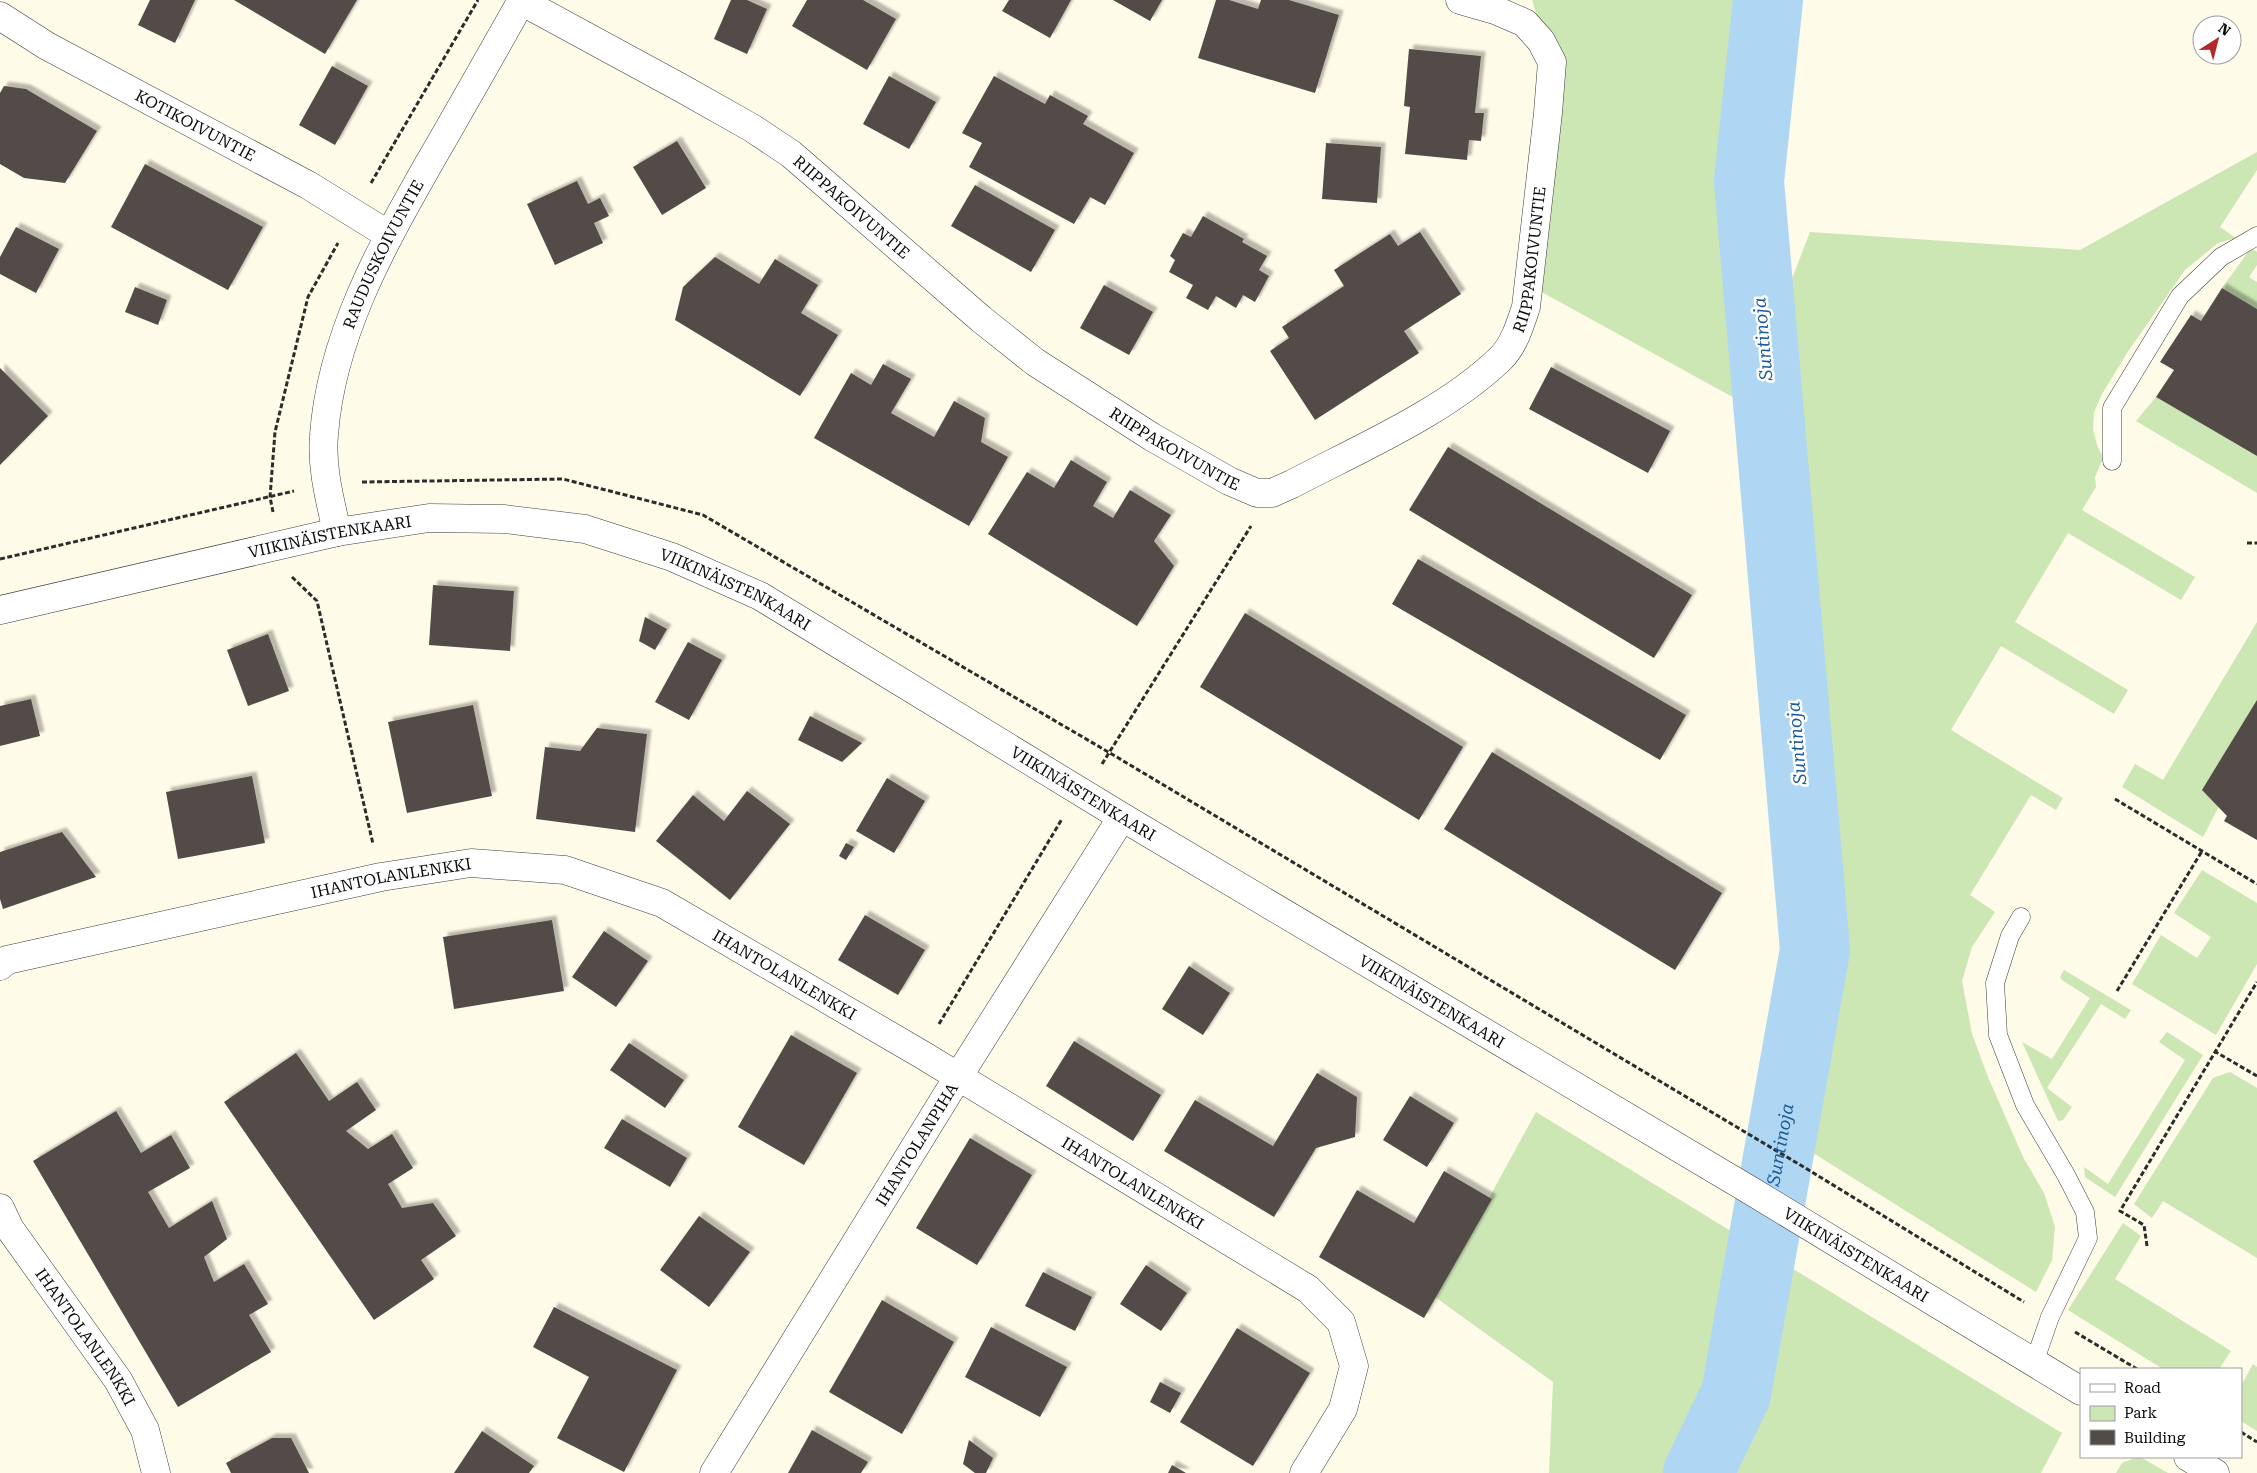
<svg xmlns="http://www.w3.org/2000/svg" width="2257" height="1473" viewBox="0 0 2257 1473" font-family="'Roboto Serif',serif">
<style>
.green{fill:#cce6b4}
.lines{fill:none;stroke-linecap:round;stroke-linejoin:round}
.river{stroke:#afd7f3;stroke-width:70}
.building{fill:#524c47;filter:url(#shadow)}
.service-casing{stroke:#3d3d3d;stroke-width:19}
.minor-casing{stroke:#3d3d3d;stroke-width:29}
.tertiary-casing{stroke:#3d3d3d;stroke-width:29}
.path{stroke:#2c2c2c;stroke-width:3;stroke-dasharray:5 2.5;stroke-linecap:butt}
.service{stroke:#fff;stroke-width:18}
.minor{stroke:#fff;stroke-width:28}
.tertiary{stroke:#fff;stroke-width:28}
.labels{text-anchor:middle;stroke-width:5;stroke-linejoin:round;paint-order:stroke}
.street-label{font-size:16px;fill:#0a0a0a;stroke:#fff}
.water-label{font-size:18px;font-style:italic;fill:#1a5a95;stroke:#fff}
</style>
<defs>
<filter id="shadow"><feDropShadow dx="4.5" dy="-4.5" stdDeviation="1" flood-color="#0004"/></filter>
</defs>
<rect width="100%" height="100%" fill="#fefbe8"/>
<g class="green">
<polygon points="1532,0 1768,0 1749,181 1769,417 1529,285 1552,62"/>
<polygon points="2257,152 2257,170 2220,227 2236,238 2218,243 2185,270 2129,350 2102,394 2094,412 2093,429 2097,445 2103,458 2095,477 2096,487 2082,510 2195,577 2181,600 2068,533 2015,622 2128,690 2114,714 2001,646 1951,730 2063,798 2056,810 2031,795 1970,895 1995,912 1972,947 1962,981 1972,1034 1988,1077 2023,1157 2044,1193 2055,1227 2052,1260 2036,1292 1813,1153 1824,1069 1836,945 1790,284 1810,232 2080,250"/>
<polygon points="2251,248 2257,252 2257,265 2249,277 2257,282 2257,309 2222,288"/>
<polygon points="2156,397 2257,456 2257,493 2136,421"/>
<polygon points="2257,622 2257,700 2219,806 2203,837 2122,787 2135,764 2163,780"/>
<polygon points="2202,870 2257,903 2257,964 2216,1035 2132,984 2161,935 2197,958 2211,937 2174,913"/>
<polygon points="2064,970 2131,1010 2125,1019 2101,1004 2047,1088 2072,1107 2063,1120 2058,1121 2022,1042 2052,1059 2090,998 2062,980 2060,977"/>
<polygon points="2167,1032 2203,1055 2115,1197 2085,1177 2084,1167 2108,1184 2185,1060 2159,1042"/>
<polygon points="2230,1072 2257,1088 2257,1258 2163,1201 2152,1218 2134,1204 2213,1078"/>
<polygon points="1536,1112 2062,1433 2041,1473 1549,1473 1553,1382 1435,1297"/>
<polygon points="2123,1223 2141,1236 2115,1279 2231,1351 2219,1369 2163,1369 2068,1310"/>
<polygon points="2253,1364 2257,1367 2257,1431 2241,1421 2241,1386"/>
<polygon points="2138,1457 2140,1457 2168,1473 2116,1473 2122,1463"/>
</g>
<g class="lines">
<path class="river" id="s1" d="M1698,1473L1736,1394L1815,950L1749,181L1768,0"/>
</g>
<g class="building">
<polygon points="150,0 195,0 175,43 138,25"/>
<polygon points="234,0 357,0 325,54"/>
<polygon points="731,0 747,0 767,9 747,54 714,39"/>
<polygon points="807,0 863,0 896,19 867,70 792,26"/>
<polygon points="1009,0 1071,0 1050,38 1002,11"/>
<polygon points="1113,0 1162,0 1150,21"/>
<polygon points="1216,0 1229,0 1258,9 1261,0 1289,0 1339,15 1315,93 1198,58"/>
<polygon points="1409,49 1481,56 1475,113 1484,113 1481,141 1469,140 1467,160 1405,154 1410,107 1404,106"/>
<polygon points="332,66 368,86 335,145 299,125"/>
<polygon points="889,76 936,102 909,149 863,124"/>
<polygon points="994,76 1045,104 1050,95 1088,116 1083,124 1134,153 1105,205 1090,197 1074,224 969,167 982,143 962,133"/>
<polygon points="4,86 26,89 97,131 65,183 24,178 0,164 0,93"/>
<polygon points="677,141 706,188 662,215 633,167"/>
<polygon points="1326,143 1381,147 1377,203 1322,199"/>
<polygon points="145,164 263,227 228,290 111,227"/>
<polygon points="577,181 588,204 600,198 609,216 594,223 603,243 555,265 527,204"/>
<polygon points="975,185 1055,230 1031,272 951,226"/>
<polygon points="1203,216 1244,239 1242,242 1267,256 1259,270 1269,276 1255,302 1243,295 1236,308 1216,296 1208,310 1186,298 1193,285 1169,272 1175,260 1170,256 1183,233 1191,237"/>
<polygon points="16,227 59,249 36,293 0,274 0,257"/>
<polygon points="1420,232 1461,294 1404,331 1419,353 1315,420 1270,351 1289,338 1282,327 1344,286 1334,270 1390,234 1398,246"/>
<polygon points="715,257 759,284 775,259 818,285 801,313 838,335 800,396 675,320 683,287"/>
<polygon points="1104,285 1153,312 1129,355 1080,328"/>
<polygon points="135,287 167,300 158,325 125,312"/>
<polygon points="2222,288 2257,309 2257,456 2156,397 2174,370 2160,362 2191,315 2201,321"/>
<polygon points="883,364 911,379 891,413 934,437 954,401 985,418 981,442 1008,457 969,526 814,438 851,373 871,385"/>
<polygon points="1551,367 1670,431 1648,473 1529,409"/>
<polygon points="0,368 48,416 0,465"/>
<polygon points="1448,447 1692,595 1654,658 1409,510"/>
<polygon points="1071,460 1107,482 1093,506 1113,518 1130,490 1171,515 1154,541 1174,566 1137,626 988,534 1027,472 1054,488"/>
<polygon points="1418,559 1686,715 1660,760 1392,604"/>
<polygon points="433,585 514,591 510,651 429,645"/>
<polygon points="1245,613 1463,747 1419,820 1200,687"/>
<polygon points="645,617 667,629 655,650 639,641"/>
<polygon points="268,634 289,691 248,706 227,650"/>
<polygon points="688,642 722,660 689,720 655,702"/>
<polygon points="31,699 40,736 0,746 0,706"/>
<polygon points="2257,700 2257,840 2224,821 2227,816 2202,790"/>
<polygon points="473,705 492,796 407,813 388,722"/>
<polygon points="810,716 862,743 842,762 798,740"/>
<polygon points="597,728 647,734 635,832 536,819 545,747 580,751"/>
<polygon points="1492,752 1722,893 1675,970 1444,829"/>
<polygon points="252,776 265,843 178,859 166,792"/>
<polygon points="887,778 925,801 894,853 856,831"/>
<polygon points="747,791 790,824 730,900 656,841 693,795 724,821"/>
<polygon points="62,832 96,877 3,909 0,899 0,852"/>
<polygon points="846,843 854,847 846,860 839,856"/>
<polygon points="865,915 925,950 898,995 838,960"/>
<polygon points="552,920 564,991 454,1009 443,937"/>
<polygon points="604,931 648,961 616,1007 572,977"/>
<polygon points="1189,966 1230,993 1203,1035 1162,1009"/>
<polygon points="791,1035 857,1073 804,1165 738,1127"/>
<polygon points="1074,1041 1161,1095 1133,1141 1046,1086"/>
<polygon points="629,1043 684,1080 665,1108 610,1070"/>
<polygon points="296,1053 329,1101 357,1082 376,1110 346,1131 368,1149 392,1134 413,1168 388,1184 402,1208 433,1203 456,1236 421,1260 434,1279 374,1320 224,1102"/>
<polygon points="1317,1073 1357,1097 1355,1137 1316,1148 1274,1217 1164,1151 1195,1100 1273,1146"/>
<polygon points="1410,1096 1454,1123 1427,1167 1383,1140"/>
<polygon points="116,1111 141,1153 171,1135 190,1168 148,1192 169,1228 212,1201 227,1239 204,1257 214,1282 244,1264 268,1304 249,1315 271,1352 178,1407 33,1161"/>
<polygon points="622,1119 687,1158 670,1187 604,1148"/>
<polygon points="970,1138 1032,1175 977,1265 916,1228"/>
<polygon points="1444,1171 1492,1199 1424,1318 1319,1257 1357,1190 1414,1223"/>
<polygon points="699,1216 750,1252 709,1307 660,1270"/>
<polygon points="1146,1265 1187,1293 1161,1331 1120,1304"/>
<polygon points="1043,1272 1092,1297 1075,1331 1025,1306"/>
<polygon points="882,1300 954,1342 902,1434 829,1392"/>
<polygon points="554,1307 677,1370 624,1472 557,1438 589,1377 533,1347"/>
<polygon points="991,1327 1067,1367 1040,1417 965,1377"/>
<polygon points="1237,1328 1310,1373 1253,1466 1180,1422"/>
<polygon points="1160,1382 1181,1393 1170,1413 1150,1402"/>
<polygon points="812,1430 868,1462 861,1473 788,1473"/>
<polygon points="482,1431 534,1466 529,1473 454,1473"/>
<polygon points="272,1438 291,1438 309,1473 231,1473 226,1463"/>
<polygon points="969,1440 993,1458 986,1473 975,1473 963,1464"/>
<polygon points="1172,1465 1186,1473 1168,1473"/>
</g>
<g class="lines">
<g class="service-casing">
<g id="service">
<polyline points="2112,461 2112,408 2180,296 2221,257 2257,236"/>
<polyline points="2021,917 2010,936 1995,983 1998,1035 2025,1105 2066,1175 2085,1212 2088,1238 2050,1317 2034,1363"/>
</g>
</g>
<g class="minor-casing">
<g id="minor">
<path id="s2" d="M521,1L683,89L752,128L791,154L981,319L1035,362L1152,437L1229,481L1257,493H1272L1292,484C1359,449 1447,411 1501,358C1514,345 1520,325 1526,307L1548,113L1552,62L1541,41L1525,23L1495,10L1460,0"/>
<path id="s3" d="M0,16L47,46L308,185L389,235"/>
<path id="s4" d="M337,532C330,500 321,467 324,435C331,337 381,248 428,165C460,110 491,55 522,0"/>
<path id="s5" d="M0,966L7,960L381,877L471,863L565,870L662,903L921,1054L1308,1289L1341,1322L1354,1366L1343,1409L1304,1473"/>
<path id="s6" d="M0,1208L10,1229L118,1380L145,1430L156,1473"/>
<path id="s7" d="M714,1473L958,1077L1122,817"/>
</g>
</g>
<g class="tertiary-casing">
<g id="tertiary">
<path id="s8" d="M0,610L337,532L429,518L504,519L585,529L672,557L760,596L1122,817L1748,1189L2081,1391"/>
<polyline points="2188,1457 2215,1473"/>
</g>
</g>
<g class="path">
<polyline points="371,183 478,0"/>
<polyline points="362,482 563,479 703,515 1110,753 1807,1169 2024,1302"/>
<polyline points="273,512 270,497 275,432 308,297 338,243"/>
<polyline points="2247,543 2257,543"/>
<polyline points="0,559 294,491"/>
<polyline points="292,577 317,601 373,844"/>
<polyline points="1102,764 1251,526"/>
<polyline points="2115,799 2257,884"/>
<polyline points="2117,991 2202,851"/>
<polyline points="939,1024 1062,819"/>
<polyline points="2214,1051 2257,1076"/>
<polyline points="2147,1246 2144,1225 2120,1211 2257,982"/>
<polyline points="2075,1332 2137,1369"/>
<polyline points="2241,1432 2257,1442"/>
</g>
<use href="#service" class="service"/>
<use href="#minor" class="minor"/>
<use href="#tertiary" class="tertiary"/>
</g>
<g class="labels">
<g class="street-label">
<text dy="6" stroke="none"><textPath href="#s3" startOffset="224">KOTIKOIVUNTIE</textPath></text>
<text dy="6" stroke="none"><textPath href="#s2" startOffset="391">RIIPPAKOIVUNTIE</textPath></text>
<text dy="6" stroke="none"><textPath href="#s4" startOffset="290">RAUDUSKOIVUNTIE</textPath></text>
<text dy="6" stroke="none"><textPath href="#s2" startOffset="1276">RIIPPAKOIVUNTIE</textPath></text>
<text dy="6" stroke="none"><textPath href="#s2" startOffset="796">RIIPPAKOIVUNTIE</textPath></text>
<text dy="6" stroke="none"><textPath href="#s8" startOffset="338">VIIKINÄISTENKAARI</textPath></text>
<text dy="6" stroke="none"><textPath href="#s8" startOffset="758">VIIKINÄISTENKAARI</textPath></text>
<text dy="6" stroke="none"><textPath href="#s8" startOffset="1162">VIIKINÄISTENKAARI</textPath></text>
<text dy="6" stroke="none"><textPath href="#s5" startOffset="402">IHANTOLANLENKKI</textPath></text>
<text dy="6" stroke="none"><textPath href="#s5" startOffset="822">IHANTOLANLENKKI</textPath></text>
<text dy="6" stroke="none"><textPath href="#s8" startOffset="1568">VIIKINÄISTENKAARI</textPath></text>
<text dy="6" stroke="none"><textPath href="#s7" startOffset="386">IHANTOLANPIHA</textPath></text>
<text dy="6" stroke="none"><textPath href="#s5" startOffset="1228">IHANTOLANLENKKI</textPath></text>
<text dy="6" stroke="none"><textPath href="#s8" startOffset="2062">VIIKINÄISTENKAARI</textPath></text>
<text dy="6" stroke="none"><textPath href="#s6" startOffset="155">IHANTOLANLENKKI</textPath></text>
</g>
<g class="water-label">
<text transform="translate(1763 339) rotate(-95)" y="6">Suntinoja</text>
<text transform="translate(1797 743) rotate(-95)" y="6">Suntinoja</text>
<text dy="6" stroke="none"><textPath href="#s1" startOffset="341">Suntinoja</textPath></text>
</g>
</g>
<rect x="2080" y="1368" width="162" height="90" fill="#ffffff" stroke="#9d9d9d"/>
<rect x="2090" y="1384" width="25" height="8" fill="#ffffff" stroke="#9d9d9d"/>
<text x="2124" y="1393" font-size="15" fill="#0a0a0a">Road</text>
<rect x="2090" y="1406" width="25" height="15" fill="#cce6b4" stroke="#9d9d9d"/>
<text x="2124" y="1418" font-size="15" fill="#0a0a0a">Park</text>
<rect x="2090" y="1430" width="25" height="15" fill="#524c47" stroke="#9d9d9d"/>
<text x="2124" y="1443" font-size="15" fill="#0a0a0a">Building</text>
<g transform="translate(2217 40) rotate(36)"><circle r="24" fill="#ffffff" stroke="#9d9d9d"/>
<path d="M0-4L9 19L0 12L-9 19Z" fill="#b3292a"/>
<text y="-8" font-size="14" font-weight="bold" text-anchor="middle" fill="#0a0a0a">N</text>
</g>
</svg>
